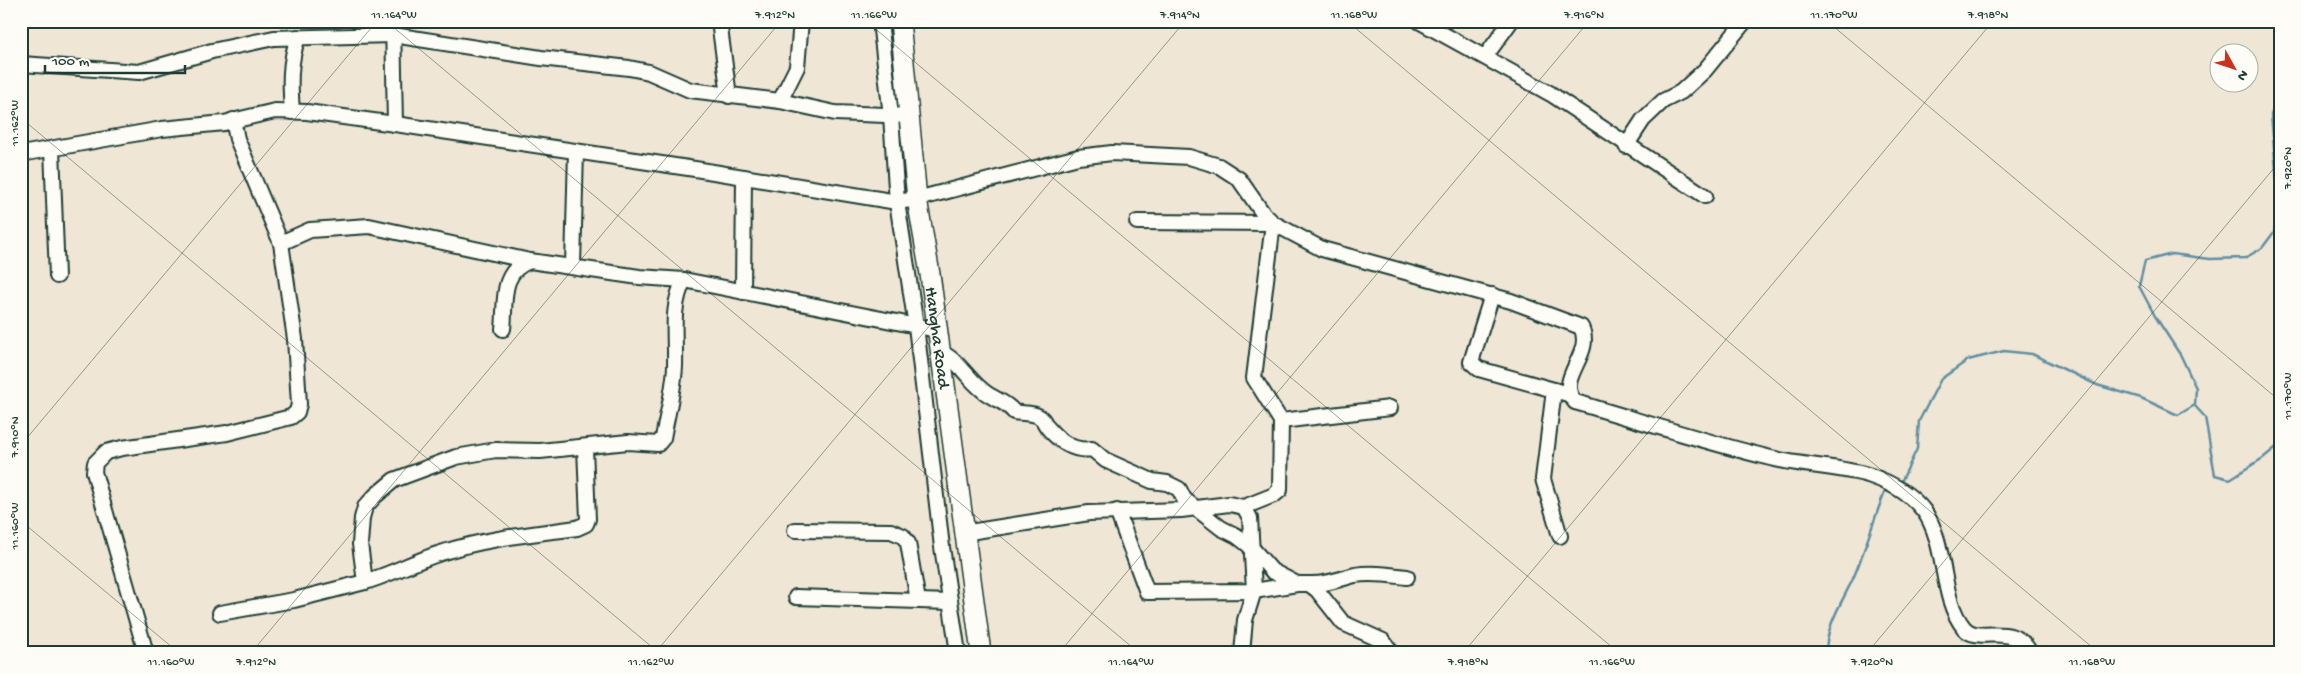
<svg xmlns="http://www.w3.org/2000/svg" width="2301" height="674" viewBox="0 0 2301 674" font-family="'Gochi Hand',sans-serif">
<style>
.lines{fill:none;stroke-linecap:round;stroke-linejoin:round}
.stream{stroke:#608fa2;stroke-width:2.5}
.minor-casing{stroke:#1f3d34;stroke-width:18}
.highway-casing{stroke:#1f3d34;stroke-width:22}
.minor{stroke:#fdfcf7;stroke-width:14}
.highway{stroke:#fdfcf7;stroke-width:19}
.ticks{fill:none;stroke:#1f3d34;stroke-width:1;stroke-opacity:0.45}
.labels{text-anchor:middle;stroke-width:4;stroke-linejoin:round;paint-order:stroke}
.street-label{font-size:18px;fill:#1f3d34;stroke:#fdfcf7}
.neatline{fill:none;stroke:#1f3d34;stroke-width:2}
.ticks-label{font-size:12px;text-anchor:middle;fill:#1f3d34}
</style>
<rect width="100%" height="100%" fill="#f0e6d5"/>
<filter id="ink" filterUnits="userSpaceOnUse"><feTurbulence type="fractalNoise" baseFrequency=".02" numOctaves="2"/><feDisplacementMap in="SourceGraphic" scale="10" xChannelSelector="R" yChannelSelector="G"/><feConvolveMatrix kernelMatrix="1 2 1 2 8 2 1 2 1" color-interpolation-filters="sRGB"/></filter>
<g filter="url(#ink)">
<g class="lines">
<g class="stream">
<polyline points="2195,406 2205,417 2215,475 2230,479 2263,458 2280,444"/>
<polyline points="1898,483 1902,480 1917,449 1919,421 1941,379 1968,360 2004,351 2032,354 2097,385 2141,398 2178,415 2195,405 2196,388 2181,356 2155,316 2139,286 2145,261 2172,254 2210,259 2245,258 2262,248 2274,232 2279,204 2271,115 2280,91"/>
<path d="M1826,653C1826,623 1844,600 1855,574C1866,547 1874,519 1885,491L1890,488"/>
</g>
<g class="minor-casing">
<g id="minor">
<polyline points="393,21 395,124"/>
<polyline points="719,21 729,96"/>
<polyline points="880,21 891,116 897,202 916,326 942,547 958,653"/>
<polyline points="1419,21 1551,94 1705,196"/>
<polyline points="1485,57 1511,21"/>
<polyline points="21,64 139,72 212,51 274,38 393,35 541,58 629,68 649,72 690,90 780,101 835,113 910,116"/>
<polyline points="780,101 797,67 801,21"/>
<path d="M292,112C290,85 289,63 298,37"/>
<polyline points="1626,146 1643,120 1663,101 1681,92 1705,70 1745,21"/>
<polyline points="52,149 57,276"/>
<path d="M21,154L162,129L224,123L275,111L307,112L395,124L695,169L897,202L917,199L1078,157L1112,153L1189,157L1219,166L1239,179L1262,212L1273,223L1322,249L1511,301L1581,327C1595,355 1554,378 1575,402C1641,421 1708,443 1775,459C1804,466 1844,467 1871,476C1891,483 1911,494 1924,511C1948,545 1939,597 1964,628C1978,645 2014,620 2030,653"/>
<polyline points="1137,222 1273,223 1254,378 1281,421 1280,490 1274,495 1244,507"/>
<polyline points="281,243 310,230 369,226 530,261"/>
<polyline points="573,266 576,151"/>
<polyline points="743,292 744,177"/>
<polyline points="1492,295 1471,362 1479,369 1568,394"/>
<path d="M503,329C506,303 499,271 530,261L639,277L684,280L937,330"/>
<path d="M940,352C960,360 970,384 989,395C999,401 1007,403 1014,412C1022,414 1035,412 1041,418C1044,420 1045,425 1048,428C1059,441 1074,452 1092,449L1105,460L1152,481L1167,483L1179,489L1184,499L1221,528L1237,536L1251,547L1272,571L1297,584"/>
<polyline points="1554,390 1543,479 1560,536"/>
<polyline points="1281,421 1390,408"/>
<polyline points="1117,511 1147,592 1254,591 1297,584 1309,584 1317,590 1343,623 1383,641 1392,653"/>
<polyline points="795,530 891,531 903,536 908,543 918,601"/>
<polyline points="963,533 1089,513 1181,510 1229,504 1244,507 1250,518 1254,591 1245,620 1242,653"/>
<path d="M365,582C392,574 417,560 444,552C487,538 532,534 577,528L586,524L588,519L585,448"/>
<path d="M1309,584C1326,585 1339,579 1355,575C1372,572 1390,575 1407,577"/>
<polyline points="796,597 950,602"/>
<path d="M220,613L294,600L365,582L360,544L362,518L365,507L375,496L394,480L456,457L496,450L540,451L628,442L658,444L663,438C667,415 674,390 675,366C676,336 670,308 684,280"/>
<polyline points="146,653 94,472 95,463 106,452 122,448 227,433 291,417 297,412 299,404 295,339 281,243 237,139 233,120"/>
</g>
</g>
<g class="highway-casing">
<g id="highway">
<path id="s1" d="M900,21L917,199L930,274L981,653"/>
</g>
</g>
<use href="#minor" class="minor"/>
<use href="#highway" class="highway"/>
</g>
</g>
<path class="ticks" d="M386,21L1139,653M866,21L1619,653M1347,21L2099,653M1827,21L2280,401M21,118L659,653M21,445L377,21M21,521L179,653M251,653L781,21M655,653L1185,21M1059,653L1589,21M1463,653L1993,21M1867,653L2280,161M2271,653L2280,643"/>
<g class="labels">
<g class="street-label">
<text dy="6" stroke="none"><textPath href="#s1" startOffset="319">Hangha Road</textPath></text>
</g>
</g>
<rect width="2301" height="674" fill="none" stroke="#fdfcf7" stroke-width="55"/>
<g transform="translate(2234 68) rotate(130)"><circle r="24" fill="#fdfcf7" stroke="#a4b0a9"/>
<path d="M0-4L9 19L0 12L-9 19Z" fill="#c8321e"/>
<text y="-8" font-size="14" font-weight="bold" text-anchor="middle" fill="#1f3d34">N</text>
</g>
<path d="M45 65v8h140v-8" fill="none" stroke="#1f3d34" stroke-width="2.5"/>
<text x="52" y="65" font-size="15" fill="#1f3d34" stroke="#fdfcf7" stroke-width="4" paint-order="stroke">100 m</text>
<rect x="28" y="28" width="2246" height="618" class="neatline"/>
<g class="ticks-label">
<text x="394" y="18">11.164°W</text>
<text x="775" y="18">7.912°N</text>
<text x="874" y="18">11.166°W</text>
<text x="1180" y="18">7.914°N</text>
<text x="1354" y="18">11.168°W</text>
<text x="1584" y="18">7.916°N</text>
<text x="1834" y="18">11.170°W</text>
<text x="1988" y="18">7.918°N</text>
<text transform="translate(14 123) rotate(-90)" y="4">11.162°W</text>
<text transform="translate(2287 168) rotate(-90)" y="4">7.920°N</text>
<text transform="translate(2287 396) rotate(-90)" y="4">11.170°W</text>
<text transform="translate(14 437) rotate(-90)" y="4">7.910°N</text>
<text transform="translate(14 526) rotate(-90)" y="4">11.160°W</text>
<text x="171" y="665">11.160°W</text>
<text x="256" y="665">7.912°N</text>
<text x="651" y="665">11.162°W</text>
<text x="1131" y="665">11.164°W</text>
<text x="1468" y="665">7.918°N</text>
<text x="1612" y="665">11.166°W</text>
<text x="1872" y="665">7.920°N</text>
<text x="2092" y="665">11.168°W</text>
</g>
</svg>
